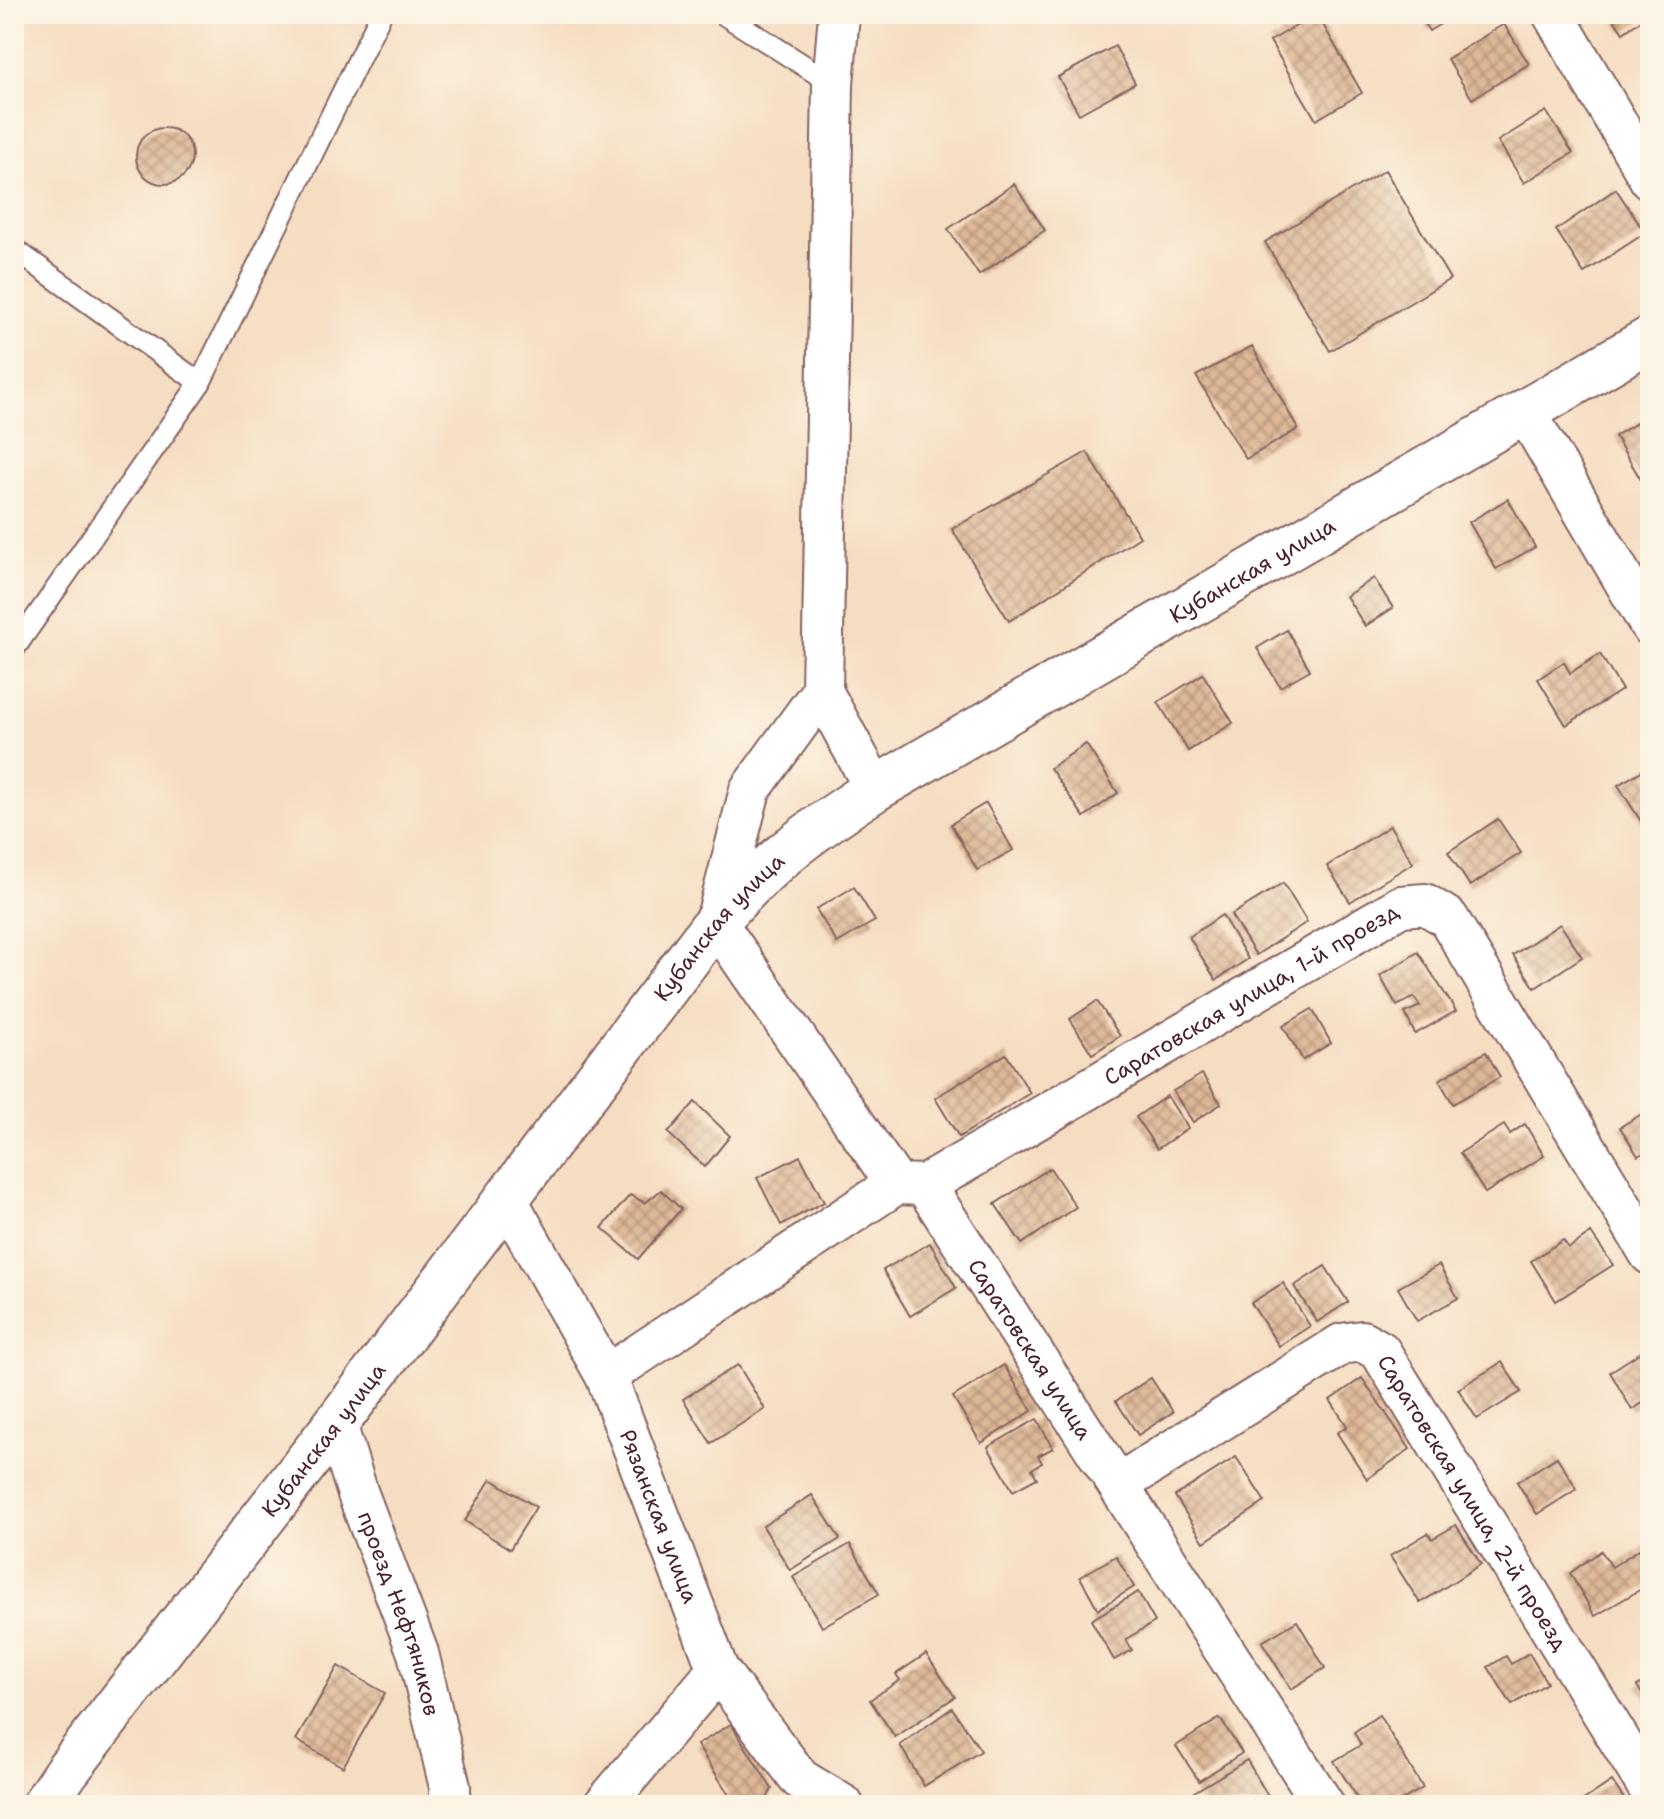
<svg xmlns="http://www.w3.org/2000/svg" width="1664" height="1819" viewBox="0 0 1664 1819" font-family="'Shantell Sans',sans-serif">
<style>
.building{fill:url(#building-cross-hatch)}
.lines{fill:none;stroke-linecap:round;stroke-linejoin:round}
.service-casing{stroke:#866260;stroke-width:24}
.minor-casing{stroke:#866260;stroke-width:44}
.tertiary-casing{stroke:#866260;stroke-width:48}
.service{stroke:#fff;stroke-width:20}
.minor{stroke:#fff;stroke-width:40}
.tertiary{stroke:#fff;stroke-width:44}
.labels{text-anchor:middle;stroke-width:8;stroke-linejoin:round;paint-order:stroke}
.street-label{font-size:22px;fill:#4a1f2b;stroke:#fcf5e5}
</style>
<defs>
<pattern id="building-cross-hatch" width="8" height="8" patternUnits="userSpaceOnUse" patternTransform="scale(2)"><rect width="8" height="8" fill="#deb896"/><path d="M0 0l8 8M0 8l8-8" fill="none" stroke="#b6957b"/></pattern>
</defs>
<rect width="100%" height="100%" fill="#fcf5e5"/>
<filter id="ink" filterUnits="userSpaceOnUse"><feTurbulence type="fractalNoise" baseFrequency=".0125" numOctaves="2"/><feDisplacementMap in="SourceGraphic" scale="16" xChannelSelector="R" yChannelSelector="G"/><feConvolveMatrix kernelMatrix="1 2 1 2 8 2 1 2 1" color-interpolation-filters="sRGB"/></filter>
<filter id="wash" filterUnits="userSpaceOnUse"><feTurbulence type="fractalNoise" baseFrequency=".006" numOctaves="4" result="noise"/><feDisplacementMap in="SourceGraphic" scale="32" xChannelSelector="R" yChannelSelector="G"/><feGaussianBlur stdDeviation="1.8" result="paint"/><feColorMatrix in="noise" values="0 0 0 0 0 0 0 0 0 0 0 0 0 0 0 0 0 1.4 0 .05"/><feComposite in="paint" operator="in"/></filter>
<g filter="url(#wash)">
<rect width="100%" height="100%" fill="#f5ddc1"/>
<g id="blocks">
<g class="building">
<polygon points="1317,14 1362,93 1316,120 1270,41"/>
<polygon points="1418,14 1457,14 1429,31"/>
<polygon points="1610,14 1650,14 1623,33"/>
<polygon points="1504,24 1529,64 1472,99 1447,59"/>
<polygon points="1115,46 1135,83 1079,114 1058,77"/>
<polygon points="1546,111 1573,153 1524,183 1498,141"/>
<circle cx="164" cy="156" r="28"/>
<polygon points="1385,170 1450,279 1330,351 1265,242"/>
<polygon points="1014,184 1045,230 979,275 948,229"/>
<polygon points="1616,189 1645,233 1584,273 1556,230"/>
<polygon points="1252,346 1298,429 1246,459 1196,376"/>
<polygon points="1650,415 1650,495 1615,436"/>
<polygon points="1087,452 1140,537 1009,621 952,529"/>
<polygon points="1508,499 1535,547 1496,569 1469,522"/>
<polygon points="1374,578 1393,608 1365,626 1346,596"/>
<polygon points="1287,630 1310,670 1280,687 1257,648"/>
<polygon points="1600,654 1622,690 1566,725 1538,679 1564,662 1570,673"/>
<polygon points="1203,674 1233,723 1188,751 1158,702"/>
<polygon points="1086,744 1118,793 1084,817 1050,768"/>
<polygon points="1650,766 1650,818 1642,823 1618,785"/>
<polygon points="986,803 1013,850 977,870 951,824"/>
<polygon points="1498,819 1521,853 1470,886 1448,852"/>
<polygon points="1390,826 1413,863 1350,902 1327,866"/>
<polygon points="1283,883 1307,922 1256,955 1231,915"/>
<polygon points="854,887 875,921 837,943 816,909"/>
<polygon points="1222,915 1248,959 1216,980 1189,937"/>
<polygon points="1560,924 1582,957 1535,988 1513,955"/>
<polygon points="1418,952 1456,1011 1415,1034 1405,1013 1420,1006 1414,997 1397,1006 1380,976"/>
<polygon points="1097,1001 1120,1036 1092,1054 1070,1019"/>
<polygon points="1312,1009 1331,1043 1303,1060 1283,1026"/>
<polygon points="1486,1052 1500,1077 1453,1104 1439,1080"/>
<polygon points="1006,1054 1030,1093 959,1137 935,1098"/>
<polygon points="1202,1074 1221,1104 1193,1122 1173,1091"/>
<polygon points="1167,1096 1188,1128 1157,1149 1136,1117"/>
<polygon points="695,1102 730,1136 705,1167 668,1133"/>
<polygon points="1650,1109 1650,1149 1638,1156 1620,1127"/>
<polygon points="1525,1124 1544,1156 1485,1193 1460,1153 1504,1125 1510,1134"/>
<polygon points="800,1156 824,1202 781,1225 757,1178"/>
<polygon points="1050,1168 1076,1207 1022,1244 995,1204"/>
<polygon points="661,1190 681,1209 638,1259 602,1228 630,1195 645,1203"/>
<polygon points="1591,1233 1613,1265 1556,1301 1531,1261 1563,1240 1569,1248"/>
<polygon points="930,1243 956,1288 910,1316 883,1270"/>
<polygon points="1439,1265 1458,1298 1417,1321 1398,1288"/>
<polygon points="1325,1266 1348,1302 1317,1322 1294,1286"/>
<polygon points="1283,1283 1310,1326 1279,1346 1251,1303"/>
<polygon points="1650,1346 1650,1398 1632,1410 1610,1372"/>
<polygon points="1502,1362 1521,1392 1477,1419 1458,1389"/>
<polygon points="738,1365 765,1409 711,1443 683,1399"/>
<polygon points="1004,1365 1032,1411 981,1443 953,1397"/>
<polygon points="1151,1378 1173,1412 1138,1435 1116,1401"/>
<polygon points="1362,1378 1410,1449 1367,1479 1337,1433 1347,1426 1330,1400"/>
<polygon points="1037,1419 1053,1448 1038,1456 1042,1463 1032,1469 1037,1478 1013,1491 988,1447"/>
<polygon points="1236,1457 1265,1502 1204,1542 1175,1496"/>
<polygon points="1557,1457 1577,1489 1537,1514 1517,1482"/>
<polygon points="491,1479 536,1507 510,1549 465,1521"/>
<polygon points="812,1495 840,1539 790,1570 763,1526"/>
<polygon points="1456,1525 1481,1564 1420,1603 1390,1556 1428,1533 1432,1539"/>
<polygon points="850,1544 879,1594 822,1627 793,1577"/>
<polygon points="1644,1546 1650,1556 1650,1584 1595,1616 1570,1573 1601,1551 1612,1567"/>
<polygon points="1116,1556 1134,1587 1098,1609 1080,1577"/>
<polygon points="1138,1592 1155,1622 1126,1639 1132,1650 1114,1660 1091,1620"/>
<polygon points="1297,1621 1325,1668 1291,1689 1262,1642"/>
<polygon points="1529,1653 1547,1683 1512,1705 1488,1667 1506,1656 1511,1664"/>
<polygon points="926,1654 955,1697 895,1737 870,1700 900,1680 896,1674"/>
<polygon points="338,1666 385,1693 343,1767 296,1740"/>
<polygon points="1650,1677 1650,1706 1637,1686"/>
<polygon points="952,1708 981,1751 924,1786 900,1745"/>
<polygon points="1379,1715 1423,1788 1393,1805 1362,1805 1334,1761 1361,1745 1354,1732"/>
<polygon points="1220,1718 1242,1753 1199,1781 1176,1746"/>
<polygon points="731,1724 772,1789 764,1805 722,1805 728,1793 697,1745"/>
<polygon points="1247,1760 1273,1805 1201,1805 1194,1792"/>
<polygon points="1612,1781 1628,1805 1576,1805"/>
</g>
</g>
</g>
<g filter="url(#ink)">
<use href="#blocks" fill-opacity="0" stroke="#866260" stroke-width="2"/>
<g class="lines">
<g class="service-casing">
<g id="service">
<polyline points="723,14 833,84"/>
<polyline points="14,249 200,383 381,14"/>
<polyline points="14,649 200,383"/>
</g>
</g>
<g class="minor-casing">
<g id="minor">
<path id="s1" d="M839,14L833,84L822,691L750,790L716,922L896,1184L925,1185L1324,1805"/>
<polyline points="1553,14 1650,179"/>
<polyline points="1525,411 1650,625"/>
<polyline points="822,691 875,789"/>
<path id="s2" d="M925,1185L1401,906L1425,904L1448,918L1650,1254"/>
<path id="s3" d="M507,1200L606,1376L718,1670L800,1779L843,1805"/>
<polyline points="606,1376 896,1184"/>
<path id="s4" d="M336,1424L358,1494L418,1653L450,1787V1805"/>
<path id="s5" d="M1119,1484L1342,1344L1362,1341L1380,1351L1650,1790"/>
<polyline points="604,1805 718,1670"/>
</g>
</g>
<g class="tertiary-casing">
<g id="tertiary">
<path id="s6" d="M44,1805L66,1772L336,1424L716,922C768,862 809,832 875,789L1650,339"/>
</g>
</g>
<use href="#service" class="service"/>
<use href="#minor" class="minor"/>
<use href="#tertiary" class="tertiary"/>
</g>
</g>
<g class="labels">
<g class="street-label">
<text dy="8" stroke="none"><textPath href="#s6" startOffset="1754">Кубанская улица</textPath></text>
<text dy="8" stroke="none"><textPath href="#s6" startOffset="1108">Кубанская улица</textPath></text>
<text dy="8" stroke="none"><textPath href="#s2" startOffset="378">Саратовская улица, 1-й проезд</textPath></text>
<text dy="8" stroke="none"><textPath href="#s1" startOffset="1478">Саратовская улица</textPath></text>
<text dy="8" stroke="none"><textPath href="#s6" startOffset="460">Кубанская улица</textPath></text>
<text dy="8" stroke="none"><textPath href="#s5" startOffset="482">Саратовская улица, 2-й проезд</textPath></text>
<text dy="8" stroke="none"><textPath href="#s3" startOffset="352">Рязанская улица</textPath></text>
<text dy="8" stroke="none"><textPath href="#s4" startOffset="200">проезд Нефтяников</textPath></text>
</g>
</g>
<rect width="1664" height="1819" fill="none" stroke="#fcf5e5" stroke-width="48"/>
</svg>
